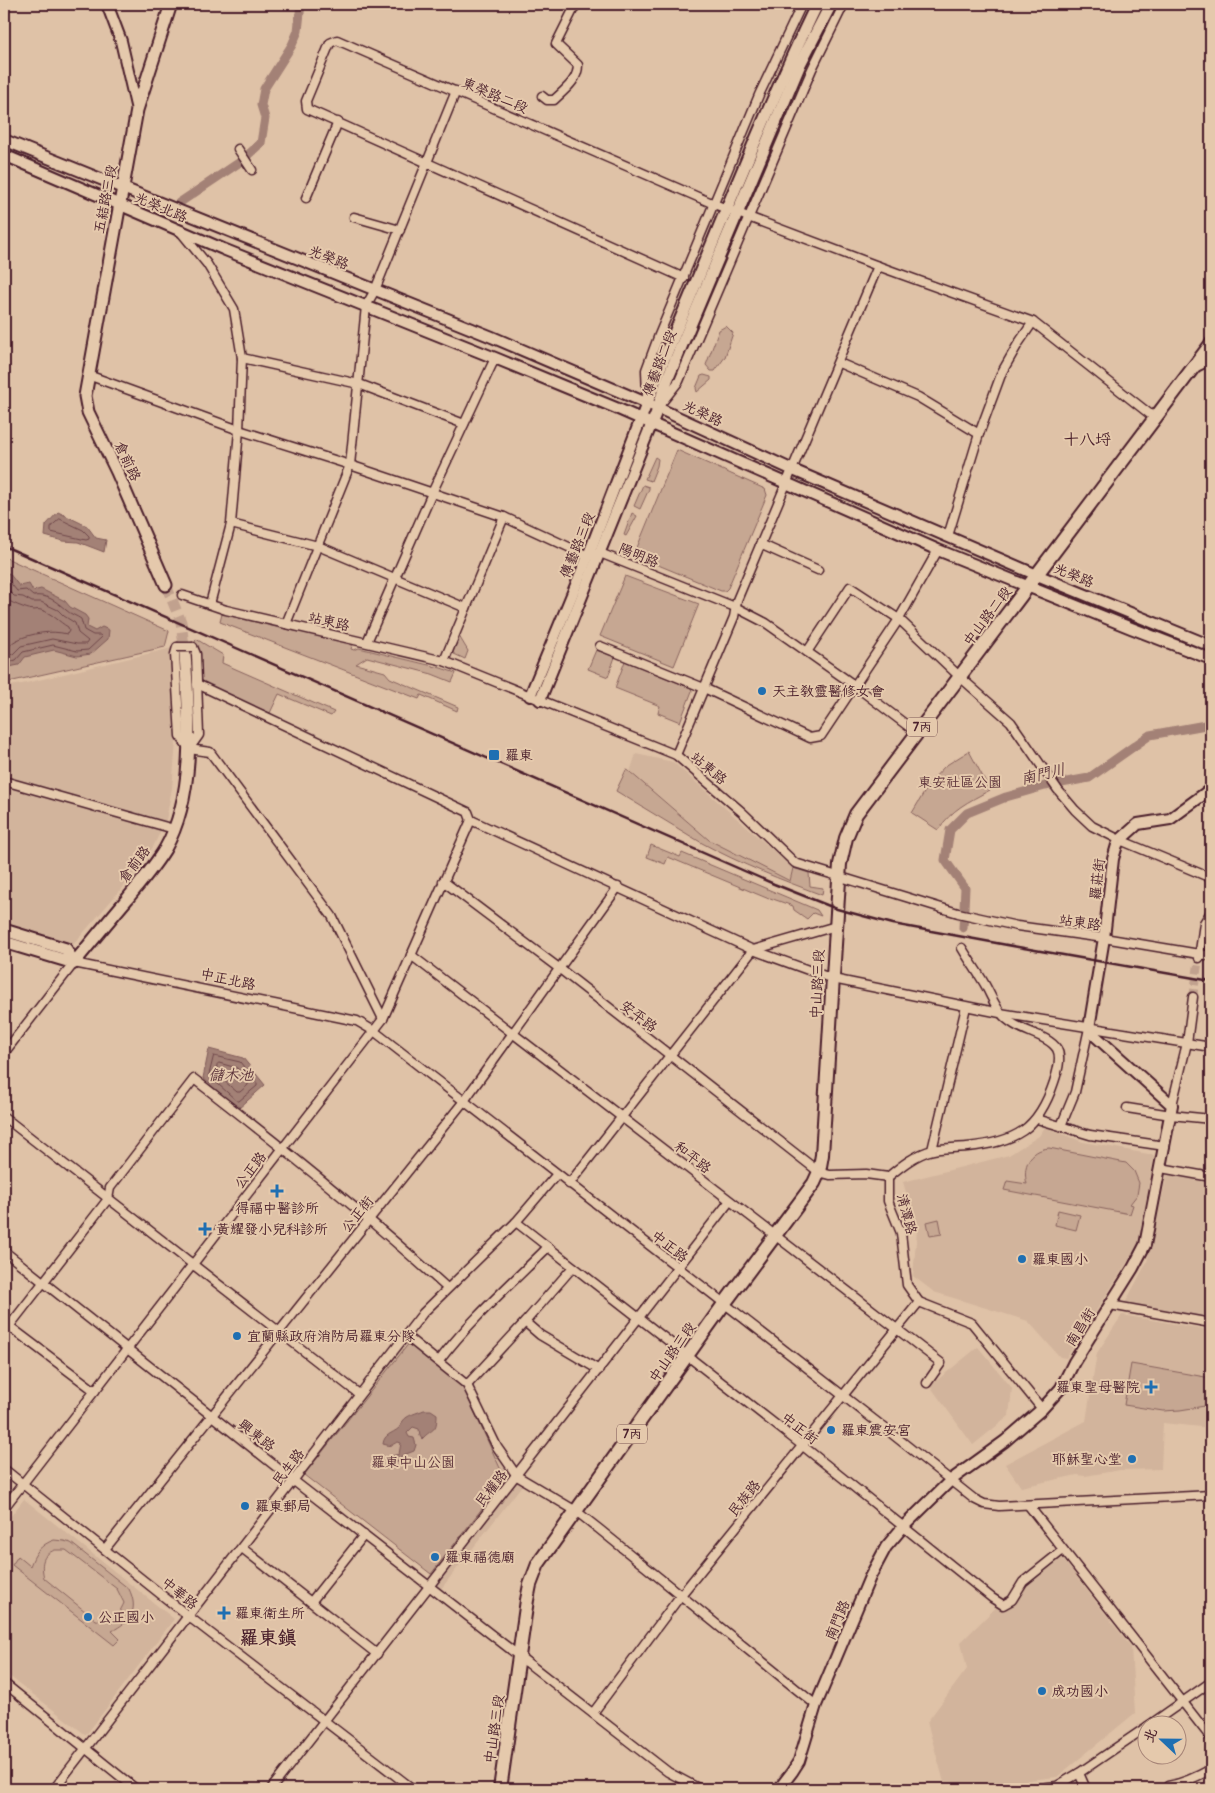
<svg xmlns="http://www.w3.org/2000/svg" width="1215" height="1793" viewBox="0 0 1215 1793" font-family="Pangolin,'LXGW WenKai TC',sans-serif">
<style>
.built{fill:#d2b49c}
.green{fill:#c6a792;stroke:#88635e;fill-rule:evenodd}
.water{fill:#a38176;stroke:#7f5a58}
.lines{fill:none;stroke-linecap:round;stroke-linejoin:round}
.shore{stroke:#6e4649;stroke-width:1}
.canal{stroke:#a38176;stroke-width:9}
.minor-tunnel{stroke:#c1a18e;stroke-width:8;stroke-dasharray:8 4;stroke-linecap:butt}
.secondary-tunnel{stroke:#c1a18e;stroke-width:11;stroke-dasharray:11 5.5;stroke-linecap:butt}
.minor-casing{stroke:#4a1f2b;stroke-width:11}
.tertiary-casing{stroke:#4a1f2b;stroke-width:14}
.secondary-casing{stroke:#4a1f2b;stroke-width:15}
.primary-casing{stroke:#4a1f2b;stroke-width:16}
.minor{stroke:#e5c9ac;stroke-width:8}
.tertiary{stroke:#e5c9ac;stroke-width:10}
.secondary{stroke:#e5c9ac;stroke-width:11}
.primary{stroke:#e5c9ac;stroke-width:12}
.rail{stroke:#4a1f2b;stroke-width:2.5}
.minor-bridge-casing{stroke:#4a1f2b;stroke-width:11;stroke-linecap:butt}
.minor-bridge{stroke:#e5c9ac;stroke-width:8}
.poi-dot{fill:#1f6fb2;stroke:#e5c9ac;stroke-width:2}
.labels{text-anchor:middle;stroke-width:4;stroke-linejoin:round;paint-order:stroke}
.shield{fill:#e5c9ac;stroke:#785252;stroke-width:1}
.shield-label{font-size:12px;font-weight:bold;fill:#4a1f2b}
.street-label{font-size:14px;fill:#4a1f2b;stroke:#e5c9ac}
.poi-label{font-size:14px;fill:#4a1f2b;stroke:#e5c9ac;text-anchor:start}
.park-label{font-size:14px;fill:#5d333a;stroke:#e5c9ac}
.water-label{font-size:15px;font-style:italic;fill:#5c333a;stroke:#e5c9ac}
.quarter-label{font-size:16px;fill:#4a1f2b;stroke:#e5c9ac}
.district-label{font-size:19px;font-weight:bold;fill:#4a1f2b;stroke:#e5c9ac}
</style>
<rect width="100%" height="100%" fill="#dfc2a7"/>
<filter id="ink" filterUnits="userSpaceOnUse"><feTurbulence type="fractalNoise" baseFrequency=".02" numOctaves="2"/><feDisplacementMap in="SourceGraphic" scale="10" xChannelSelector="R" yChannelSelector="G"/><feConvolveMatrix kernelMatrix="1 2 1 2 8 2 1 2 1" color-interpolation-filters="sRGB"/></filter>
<g filter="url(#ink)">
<g class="built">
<polygon points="172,648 176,742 172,788 166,820 153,847 129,880 72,946 4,923 4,687 22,684"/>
<polygon points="636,754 673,762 793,868 790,881 709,840 630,772"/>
<polygon points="1045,1127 1083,1142 1154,1155 1140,1242 1066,1358 1060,1357 1028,1321 934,1292 913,1276 917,1230 903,1182 1009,1155 1039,1136"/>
<polygon points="1167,1175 1211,1182 1211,1318 1125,1303 1147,1262"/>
<polygon points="1122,1315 1211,1330 1211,1428 1163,1423 1161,1469 1120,1470 1085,1476 1077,1475 1021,1487 1005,1464 1086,1421 1097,1353"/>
<polygon points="406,1336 467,1385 497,1447 523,1484 441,1589 428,1579 505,1479 410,1342 304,1475 297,1469"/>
<polygon points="978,1347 1012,1388 1009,1416 973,1445 930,1386"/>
<polygon points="24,1499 174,1619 86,1735 4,1672 4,1525"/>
<polygon points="1055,1549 1131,1647 1135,1713 1057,1777 946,1789 927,1722 967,1669 961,1642"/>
</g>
<g class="green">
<polygon points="726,326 733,333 725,357 715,371 711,371 706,365 719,330"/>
<polygon points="704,375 711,377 711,380 697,392 696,388 701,376"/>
<polygon points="677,450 765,489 767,495 728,588 725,591 721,591 634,555"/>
<polygon points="655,457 658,459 657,466 651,481 645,479"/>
<polygon points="643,485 649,487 649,489 640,509 634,506"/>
<polygon points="632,513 637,516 626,536 624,535"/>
<polygon points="4,557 169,631 165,647 4,683"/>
<polygon points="625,576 699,604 674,666 600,636"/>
<polygon points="222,614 276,627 353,643 351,649 354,650 359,648 441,668 456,673 452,682 432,674 367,657 356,664 385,672 390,678 458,707 457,711 421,695 419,699 220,622"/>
<polygon points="459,636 468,651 465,659 454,654 453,652"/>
<polygon points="196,639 223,655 222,663 334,712 331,716 279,694 270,713 201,683 198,646 195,642"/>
<polygon points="596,650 615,657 608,677 588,669"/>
<polygon points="625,661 691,688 692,691 680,722 658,713 660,706 615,688"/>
<path d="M969,751L990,790C968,802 952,809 938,830L912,813L931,781L945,766Z"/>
<path d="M626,770L630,772L709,840L790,881L793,868L809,873L810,886L823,888L822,895C782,880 740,864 702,843C673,826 645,808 616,791Z"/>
<polygon points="651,845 680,857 682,853 817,910 821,916 813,913 807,919 794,910 793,906 770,898 769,899 668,857 665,864 647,857"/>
<path d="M1049,1148L1126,1163L1134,1171L1139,1183L1137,1195L1130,1204L1133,1205L1130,1214L1004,1190L1007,1181L1027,1184C1022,1167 1029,1150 1049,1148Z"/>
<polygon points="1058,1210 1080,1215 1076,1230 1055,1225"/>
<polygon points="939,1219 942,1234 930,1236 927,1222"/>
<polygon points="410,1342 463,1387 505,1479 431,1574 304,1475"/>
<polygon points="1131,1364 1211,1378 1211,1405 1180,1410 1163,1411 1124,1405"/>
<path d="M54,1540L64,1541L71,1543L129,1589C139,1610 131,1621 112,1631L120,1639L114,1645L12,1565L18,1556L30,1566C35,1553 40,1545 54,1540ZM55,1550H66L117,1589L124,1603C117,1618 113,1622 96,1620L44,1578C41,1565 41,1555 55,1550Z"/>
</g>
<g class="water">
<polygon points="58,512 87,526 96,538 106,540 104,552 78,542 63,541 45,536 46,525"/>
<polygon points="9,573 19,586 29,584 33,591 41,589 65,601 70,607 85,615 88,619 87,627 95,631 102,627 109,630 108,639 91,654 77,656 54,650 25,657 19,665 4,668 4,575"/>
<polygon points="209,1049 243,1058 265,1085 238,1109 203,1078"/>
<path d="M424,1410H431L437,1414C437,1433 433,1427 422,1439L420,1436L419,1429L413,1427L407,1433L409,1437L414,1438L416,1445L414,1451L401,1456L400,1461H396L392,1456L399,1454L401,1443L398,1442C390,1445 393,1447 383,1444C384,1434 392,1434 399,1428C402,1425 400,1425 403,1421C407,1415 417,1413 424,1410Z"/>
</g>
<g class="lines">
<g class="shore">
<polygon points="60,519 83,530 89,536 89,539 86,540 51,532 51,527"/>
<path d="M4,580H8L17,591L26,590L33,596C47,594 56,601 66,610C70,614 77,616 81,619L84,630L93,635H100L102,637L88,650L77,651L53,645L23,652L16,660L4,663"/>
<polyline points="4,586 14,596 23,597 32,602 41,602 58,610 64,616 75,623 78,633 88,641 86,644 77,644 52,639 21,646 13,654 4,656"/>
<path d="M4,598C9,602 26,609 33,610C36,610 38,609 41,610C52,613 59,622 68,627L69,631L67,634C51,630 32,633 17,640C12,642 10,647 4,649"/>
<polygon points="214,1056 240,1062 257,1083 257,1086 239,1101 237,1101 209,1076"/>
<polygon points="219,1063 237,1068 248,1082 248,1085 240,1092 237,1092 216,1074 217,1065"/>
</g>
<g class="canal">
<polyline points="179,203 240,162 261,143 265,118 261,105 264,89 292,45 298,31 301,4"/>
<polyline points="963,928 965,888 945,860 950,830 967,813 1006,797 1045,786 1089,778 1150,735 1211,724"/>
</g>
<polyline class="minor-tunnel" points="1193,997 1199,958"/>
<polyline class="secondary-tunnel" points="166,585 181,622 185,654"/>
<g class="minor-casing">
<g id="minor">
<path d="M542,96L547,100H554C564,90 578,81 578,65L556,44L576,4"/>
<polyline points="238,149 252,170"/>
<polyline points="306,198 338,122"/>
<polyline points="354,217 400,230"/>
<polyline points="180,231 207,264 234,309 242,358 239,430 231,524 210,604"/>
<polyline points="684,278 307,109 306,101 330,43 337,40 714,204 878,266 1033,322 1156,419"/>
<polyline points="242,358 359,384 464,424"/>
<polyline points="839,363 918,397 979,434"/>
<polyline points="88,375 239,430 350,465 504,517 588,556 600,553 735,607 766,623 854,685 917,733"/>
<polyline points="647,397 646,370 659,335 759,95 802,4"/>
<polyline points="663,401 679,381 812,69 844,4"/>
<polyline points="231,524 318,546 466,608"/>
<polyline points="948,536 979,434 1002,372 1018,344 1033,322"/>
<polyline points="760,544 818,570"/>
<polyline points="182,595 226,610 444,661 676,755 742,812 795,863 958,913 1017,926 1104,938 1211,956"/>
<polyline points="286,624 350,465 366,306 375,290 456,91"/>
<polyline points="367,642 432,493 495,358"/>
<polyline points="600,646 704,688 810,738 821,736 899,619 938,550"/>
<polyline points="177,647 175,654 180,736 188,747"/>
<polyline points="807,652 850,587 899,619 960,677 1011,722 1058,790 1075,810 1092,826 1120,840 1211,878"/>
<polyline points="444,661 504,517"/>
<polyline points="197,684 468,812 471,820"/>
<polyline points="189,749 210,752 332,916 383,1019"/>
<polyline points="189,749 199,735 196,654 193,647"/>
<polyline points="676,755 734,617 737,600 878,266"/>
<polyline points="4,781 174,829"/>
<polyline points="471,820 753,950 833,979 1000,1013 1211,1047"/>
<polyline points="443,881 560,969 819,1172 830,1175 866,1174 888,1177"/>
<polyline points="411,955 941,1363 927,1383"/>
<polyline points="1199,958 1204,923 1211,912"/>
<polyline points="4,1053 74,963 357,1021 374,1031 891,1433 974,1499 984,1504 999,1506 1211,1495"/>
<polyline points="1172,1105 1187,1043 1193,997"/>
<polyline points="1127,1108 1171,1115 1211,1119"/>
<polyline points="4,1117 359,1394"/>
<polyline points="1037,1119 1090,1135 1165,1146"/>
<polyline points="1061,1126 1075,1092 1089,1028"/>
<polyline points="932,1150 966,1007"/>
<polyline points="1161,1168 1211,1177"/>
<path d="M888,1177C901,1166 916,1154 933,1150C944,1148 956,1148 967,1147C1016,1142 1038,1130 1054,1082C1057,1073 1062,1058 1057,1049C1047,1033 1015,1032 1001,1013C994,1005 990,993 984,983C977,971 969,960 962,948"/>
<polyline points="888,1177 888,1201 901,1233 907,1285 919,1302 972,1323 1042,1409"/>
<polyline points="569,1184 753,950 836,926"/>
<polyline points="516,1222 803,1446 992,1598 1003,1605 1012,1600 1023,1582 1063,1550"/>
<polyline points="4,1251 294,1481 668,1772 700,1789"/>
<polyline points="1110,1305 1211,1323"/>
<polyline points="525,1322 540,1335 599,1370"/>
<polyline points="9,1326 95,1391"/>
<path d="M4,1333L108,1199L110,1188L194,1079C281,1146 366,1214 447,1288"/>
<polyline points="406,1336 467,1385 497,1447 517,1476 576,1511 599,1529 816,1705"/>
<path d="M439,1361C470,1320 511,1284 548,1247"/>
<polyline points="467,1385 525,1322 573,1267"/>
<polyline points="4,1469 188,1616 413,1789"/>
<polyline points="1029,1506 1211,1738"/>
<polyline points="4,1508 383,1019 471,820"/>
<polyline points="242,1548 377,1654"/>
<polyline points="105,1549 464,1101 618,887"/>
<polyline points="311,1602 364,1535"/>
<polyline points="4,1683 136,1789"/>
<polyline points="593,1713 681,1595 919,1302"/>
<polyline points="1148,1726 1211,1682"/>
<polyline points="1079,1773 1086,1789"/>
<path d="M1168,1786C1184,1783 1197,1777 1211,1769"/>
<polyline points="54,1789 423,1313 516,1222 557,1174"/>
<polyline points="271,1789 729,1202"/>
<polyline points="1033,1789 1057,1786 1079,1773 1148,1726"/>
</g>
</g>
<g class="tertiary-casing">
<g id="tertiary">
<polyline points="107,4 121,41 137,110"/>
<polyline points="4,140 492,337 658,408 793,470 1037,575 1211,646"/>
<polyline points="4,155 223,249 495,358 616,408 938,550 1131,628 1211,659"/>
<polyline points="1194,367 1211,359"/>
<polyline points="530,696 588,556 647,403"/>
<polyline points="540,700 658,408"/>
<polyline points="779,1789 792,1772 799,1761 816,1705 870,1577 886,1547 903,1527 951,1480 1005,1441 1042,1409 1061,1388 1074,1362 1133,1268 1145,1245 1172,1105 1092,1033 1089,1028 1104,938 1113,859 1117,845 1120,840 1138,824 1170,819 1211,789"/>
</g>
</g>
<g class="secondary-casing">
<g id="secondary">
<path d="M647,403L656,377C710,253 758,126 817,4"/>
<polyline points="658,408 667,380 800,64 831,4"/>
<polyline points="166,585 117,472 88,412 85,396 137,110 171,4"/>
<polyline points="4,930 66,949 74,963"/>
<polyline points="4,942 74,963"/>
<path d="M74,963C92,941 110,919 128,898C141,882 154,867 165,849C197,793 189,715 185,654"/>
</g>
</g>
<g class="primary-casing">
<polyline id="primary" points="500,1789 527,1600 530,1585 538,1564 724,1304 814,1183 819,1172 822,1155 840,864 846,838 856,814 1211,344"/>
</g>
<use href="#minor" class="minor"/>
<use href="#tertiary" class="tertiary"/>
<use href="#secondary" class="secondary"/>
<use href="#primary" class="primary"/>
<polyline class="rail" points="4,546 774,884 837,909 893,924 1018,947 1211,981"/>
<g class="minor-bridge-casing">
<polyline id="minor-bridge" points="177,647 193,647"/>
</g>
<use href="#minor-bridge" class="minor-bridge"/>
</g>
</g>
<g class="poi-dot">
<circle cx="762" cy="691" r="5"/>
<rect x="488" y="749" width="12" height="12" rx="2.5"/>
<path d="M274.5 1183.5h5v5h5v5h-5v5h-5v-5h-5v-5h5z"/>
<path d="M202.5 1221.5h5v5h5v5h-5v5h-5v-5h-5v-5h5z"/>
<circle cx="1022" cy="1259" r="5"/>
<circle cx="237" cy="1336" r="5"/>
<path d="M1148.5 1379.5h5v5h5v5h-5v5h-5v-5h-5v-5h5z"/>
<circle cx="831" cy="1430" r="5"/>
<circle cx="1132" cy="1459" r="5"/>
<circle cx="245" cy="1506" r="5"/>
<circle cx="435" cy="1557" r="5"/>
<path d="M221.5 1605.5h5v5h5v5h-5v5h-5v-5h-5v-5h5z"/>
<circle cx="88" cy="1617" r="5"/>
<circle cx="1042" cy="1691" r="5"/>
</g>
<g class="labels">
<g class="shield">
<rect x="907" y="717.5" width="30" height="19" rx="4"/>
<rect x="617" y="1424.5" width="30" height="19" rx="4"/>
</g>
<g class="shield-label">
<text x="922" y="731">7丙</text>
<text x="632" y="1438">7丙</text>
</g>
<g class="street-label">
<text transform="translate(495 95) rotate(23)" y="5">東榮路二段</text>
<text transform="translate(105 199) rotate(-79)" y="5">五結路三段</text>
<text transform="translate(161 207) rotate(23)" y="5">光榮北路</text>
<text transform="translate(329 257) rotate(22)" y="5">光榮路</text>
<text transform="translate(659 363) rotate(-69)" y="5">傳藝路二段</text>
<text transform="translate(703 413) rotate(25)" y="5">光榮路</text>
<text transform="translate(128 461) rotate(65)" y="5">倉前路</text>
<text transform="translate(577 545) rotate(-68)" y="5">傳藝路三段</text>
<text transform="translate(639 555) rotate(22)" y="5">陽明路</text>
<text transform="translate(1074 575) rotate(22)" y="5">光榮路</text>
<text transform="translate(987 616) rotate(-53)" y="5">中山路二段</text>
<text transform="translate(329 621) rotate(13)" y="5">站東路</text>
<text transform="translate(709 768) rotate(40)" y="5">站東路</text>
<text transform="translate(134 864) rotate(-53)" y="5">倉前路</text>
<text transform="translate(1097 879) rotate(-83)" y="5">羅莊街</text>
<text transform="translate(1080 922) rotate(8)" y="5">站東路</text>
<text transform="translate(228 979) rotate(12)" y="5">中正北路</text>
<text transform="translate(817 984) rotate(-87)" y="5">中山路三段</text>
<text transform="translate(639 1016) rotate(37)" y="5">安平路</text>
<text transform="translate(693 1157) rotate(38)" y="5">和平路</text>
<text transform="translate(250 1170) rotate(-52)" y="5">公正路</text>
<text transform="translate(357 1214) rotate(-51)" y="5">公正街</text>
<text transform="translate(907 1214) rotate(75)" y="5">清潭路</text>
<text transform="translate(670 1246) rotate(38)" y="5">中正路</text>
<text transform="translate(1080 1327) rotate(-58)" y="5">南昌街</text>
<text transform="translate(672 1352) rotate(-55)" y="5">中山路三段</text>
<text transform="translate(800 1428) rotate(38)" y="5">中正街</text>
<text transform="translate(257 1435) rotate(38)" y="5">興東路</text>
<text transform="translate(288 1467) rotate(-53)" y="5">民生路</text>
<text transform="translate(491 1488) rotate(-52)" y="5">民權路</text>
<text transform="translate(744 1498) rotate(-51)" y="5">民族路</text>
<text transform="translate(180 1593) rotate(39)" y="5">中華路</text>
<text transform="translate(837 1620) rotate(-67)" y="5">南門路</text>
<text transform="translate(494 1729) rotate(-82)" y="5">中山路三段</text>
</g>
<g class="poi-label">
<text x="772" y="696">天主教靈醫修女會</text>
<text x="505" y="760">羅東</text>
<text x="277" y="1213" text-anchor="middle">得福中醫診所</text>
<text x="216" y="1234">黃耀發小兒科診所</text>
<text x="1032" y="1264">羅東國小</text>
<text x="247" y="1341">宜蘭縣政府消防局羅東分隊</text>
<text x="1140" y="1392" text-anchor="end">羅東聖母醫院</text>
<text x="841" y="1435">羅東震安宮</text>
<text x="1122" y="1464" text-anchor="end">耶穌聖心堂</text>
<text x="255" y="1511">羅東郵局</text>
<text x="445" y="1562">羅東福德廟</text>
<text x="235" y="1618">羅東衛生所</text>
<text x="98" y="1622">公正國小</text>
<text x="1052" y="1696">成功國小</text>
</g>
<g class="park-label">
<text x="960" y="787">東安社區公園</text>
<text x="413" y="1467">羅東中山公園</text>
</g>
<g class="water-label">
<text transform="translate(1043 774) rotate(-13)" y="5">南門川</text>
<text x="231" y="1080">儲木池</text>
</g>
<g class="quarter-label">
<text x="1087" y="445">十八埒</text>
</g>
<g class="district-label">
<text x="268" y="1644">羅東鎮</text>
</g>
</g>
<rect width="1215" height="1793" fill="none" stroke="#e5c9ac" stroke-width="20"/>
<rect x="10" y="10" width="1195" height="1773" fill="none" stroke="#4a1f2b" stroke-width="2" filter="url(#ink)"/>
<g transform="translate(1162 1740) rotate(292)"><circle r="24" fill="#e5c9ac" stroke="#a78578"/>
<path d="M0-4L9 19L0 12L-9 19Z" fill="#1f6fb2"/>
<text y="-8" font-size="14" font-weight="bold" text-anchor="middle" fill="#4a1f2b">北</text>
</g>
</svg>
